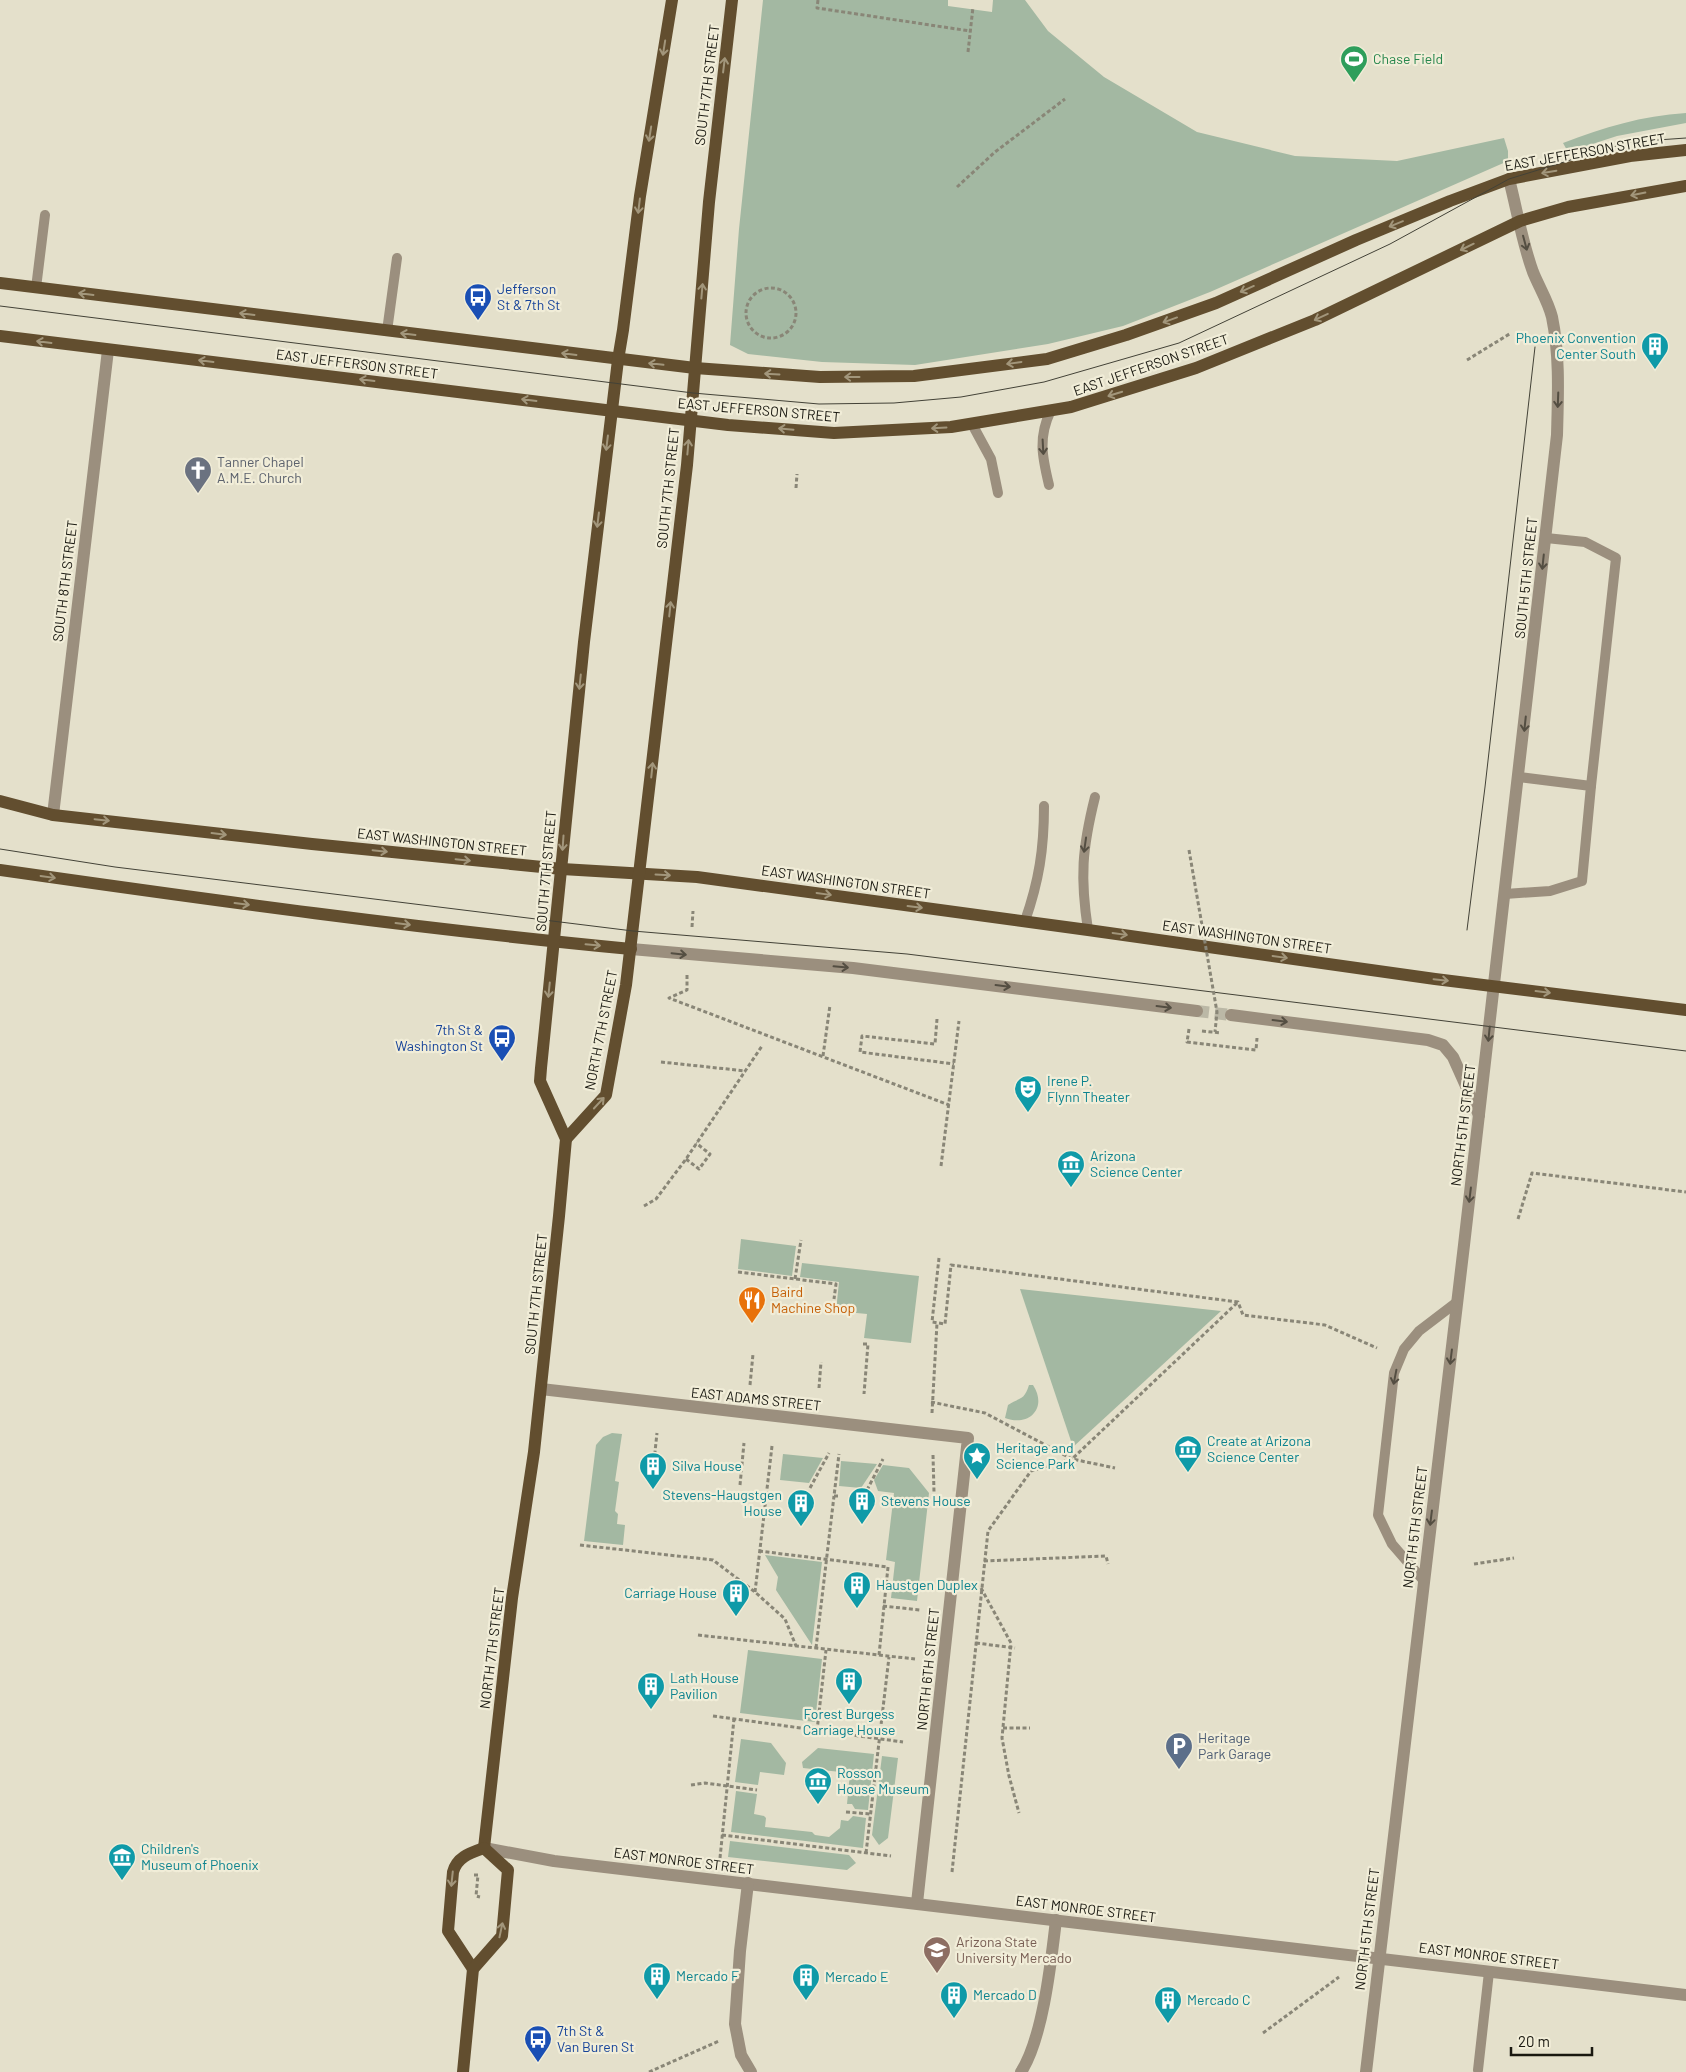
<svg xmlns="http://www.w3.org/2000/svg" width="1686" height="2072" viewBox="0 0 1686 2072" font-family="Barlow,sans-serif">
<style>
.green{fill:#a3b8a2}
.lines{fill:none;stroke-linecap:round;stroke-linejoin:round}
.street-tunnel{stroke:#bbb8a6;stroke-width:12;stroke-dasharray:12 6;stroke-linecap:butt}
.path{stroke:#898677;stroke-width:3;stroke-dasharray:4 2.5;stroke-linecap:butt}
.lane{stroke:#9b8f7e;stroke-width:10}
.street{stroke:#9b8f7e;stroke-width:12}
.primary{stroke:#624e2f;stroke-width:12}
.tram{stroke:#434237;stroke-width:1}
.path-bridge{stroke:#898677;stroke-width:3;stroke-dasharray:4 2.5;stroke-linecap:butt}
.oneway{stroke:#a2967b}
.oneway2{stroke:#544e42}
.labels{text-anchor:middle;stroke-width:4.5;stroke-linejoin:round;paint-order:stroke}
.leisure-label{font-size:14px;fill:#27864d;stroke:#f1edd8;text-anchor:start}
.street-label{font-size:14px;fill:#191810;stroke:#f1edd8}
.transit-label{font-size:14px;fill:#164399;stroke:#f1edd8;text-anchor:start}
.culture-label{font-size:14px;fill:#0d838f;stroke:#f1edd8;text-anchor:start}
.worship-label{font-size:14px;fill:#5b616d;stroke:#f1edd8;text-anchor:start}
.food-label{font-size:14px;fill:#c56008;stroke:#f1edd8;text-anchor:start}
.service-label{font-size:14px;fill:#4e5e75;stroke:#f1edd8;text-anchor:start}
.education-label{font-size:14px;fill:#785e54;stroke:#f1edd8;text-anchor:start}
</style>
<rect width="100%" height="100%" fill="#e4e0cb"/>
<g class="green">
<polygon points="763,0 948,0 948,6 992,12 993,0 1025,0 1048,31 1104,77 1197,132 1295,156 1397,161 1504,138 1508,151 1508,161 1210,292 1123,326 1048,344 915,365 822,362 748,354 730,345 739,229"/>
<path d="M1686,113V123L1617,136L1568,152L1563,143C1605,127 1641,116 1686,113Z"/>
<polygon points="741,1239 796,1246 792,1276 738,1269"/>
<polygon points="802,1263 919,1276 911,1343 864,1338 867,1314 836,1311 839,1282 800,1277"/>
<polygon points="1020,1289 1221,1311 1073,1447"/>
<path d="M1029,1385H1033C1048,1408 1029,1427 1005,1418L1008,1405C1020,1397 1024,1401 1029,1385Z"/>
<polygon points="612,1433 622,1434 615,1481 619,1482 615,1511 618,1514 617,1524 625,1525 623,1545 584,1541 596,1445 603,1437"/>
<polygon points="783,1454 823,1458 809,1483 780,1480"/>
<polygon points="841,1461 877,1464 861,1488 839,1486"/>
<polygon points="883,1465 909,1468 929,1493 917,1601 891,1598 895,1562 886,1560 894,1493 878,1491 874,1480"/>
<polygon points="765,1555 822,1562 812,1645 776,1590 778,1577"/>
<polygon points="748,1650 822,1659 815,1722 740,1713"/>
<polygon points="741,1739 771,1743 786,1763 784,1775 760,1772 758,1785 735,1782"/>
<polygon points="818,1748 874,1754 868,1810 855,1809 852,1804 847,1804 850,1773 803,1768 802,1762"/>
<polygon points="882,1756 898,1758 888,1838 879,1845 872,1835"/>
<polygon points="736,1791 757,1794 754,1814 764,1816 766,1818 765,1827 812,1832 815,1835 829,1837 840,1828 841,1820 848,1821 853,1816 866,1818 863,1848 731,1832"/>
<polygon points="730,1841 849,1855 856,1863 847,1870 728,1857"/>
</g>
<g class="lines">
<polyline class="street-tunnel" points="1197,1011 1231,1015"/>
<g class="path">
<polyline points="818,0 817,8 970,31"/>
<polyline points="968,52 973,7"/>
<polyline points="957,187 995,152 1065,99"/>
<circle cx="771" cy="313" r="25"/>
<polyline points="1467,360 1511,333"/>
<polyline points="796,488 797,474"/>
<polyline points="692,927 693,911"/>
<polyline points="687,975 687,990 669,998 949,1105"/>
<polyline points="937,1019 935,1044 862,1036 860,1052 954,1064"/>
<polyline points="1189,1029 1187,1042 1256,1050 1257,1038"/>
<polyline points="1202,1031 1221,1033"/>
<polyline points="823,1056 830,1005"/>
<polyline points="661,1062 746,1071"/>
<polyline points="686,1159 699,1169 710,1154 696,1143"/>
<polyline points="941,1166 959,1021"/>
<polyline points="644,1206 656,1199 686,1159 762,1046"/>
<polyline points="1518,1219 1532,1173 1686,1192"/>
<polyline points="939,1258 932,1322 945,1324 951,1265 1238,1302 1243,1315 1325,1325 1377,1348"/>
<polyline points="738,1272 836,1284 834,1299"/>
<polyline points="795,1279 801,1240"/>
<polyline points="863,1344 868,1344 864,1394"/>
<polyline points="750,1385 753,1354"/>
<polyline points="819,1388 821,1362"/>
<polyline points="931,1402 985,1413 1072,1459 1115,1468"/>
<polyline points="932,1413 937,1323"/>
<polyline points="933,1455 934,1492"/>
<polyline points="654,1461 657,1433"/>
<polyline points="740,1485 744,1443"/>
<polyline points="810,1488 829,1453"/>
<polyline points="867,1490 883,1459"/>
<polyline points="838,1496 834,1496 839,1454"/>
<polyline points="580,1545 713,1560 755,1592 785,1619 796,1646"/>
<polyline points="759,1551 888,1567 879,1655"/>
<polyline points="984,1561 1106,1556 1108,1564"/>
<polyline points="1474,1564 1514,1558"/>
<polyline points="981,1588 1011,1643 1002,1738 1009,1776 1019,1813"/>
<polyline points="755,1592 772,1446"/>
<polyline points="883,1606 920,1610"/>
<polyline points="698,1635 915,1659"/>
<polyline points="976,1643 1015,1648"/>
<polyline points="816,1648 834,1496"/>
<polyline points="713,1716 903,1742"/>
<polyline points="1003,1728 1030,1728"/>
<polyline points="817,1731 826,1650"/>
<polyline points="691,1785 705,1783 757,1790"/>
<polyline points="846,1812 870,1814"/>
<polyline points="722,1835 891,1856"/>
<polyline points="866,1853 889,1657"/>
<polyline points="720,1858 734,1719"/>
<polyline points="952,1872 988,1531 1031,1471 1072,1459 1238,1302"/>
<polyline points="474,1875 478,1875 476,1896 480,1897"/>
<polyline points="1263,2033 1339,1977"/>
<polyline points="649,2072 719,2041"/>
</g>
<g class="lane">
<polyline points="36,288 45,215"/>
<polyline points="387,331 397,258"/>
<polyline points="972,424 991,459 998,493"/>
<path d="M1049,485C1042,456 1038,437 1051,410"/>
<polyline points="1546,538 1585,542 1616,558 1591,786"/>
<polyline points="1505,894 1550,891 1582,881 1591,786 1519,777"/>
<path d="M1025,921C1039,881 1044,849 1044,806"/>
<path d="M1088,930C1080,877 1082,849 1095,797"/>
<polyline points="1424,1581 1392,1544 1378,1515 1394,1373 1404,1349 1419,1331 1457,1302"/>
<polyline points="1478,2070 1489,1972"/>
</g>
<g class="street">
<polyline points="53,815 108,350"/>
<polyline points="631,949 853,968 1197,1011"/>
<polyline points="1231,1015 1428,1040 1443,1045 1453,1057 1479,1115"/>
<polyline points="541,1389 968,1438 917,1903"/>
<polyline points="484,1848 554,1861 1686,1995"/>
<polyline points="748,1883 740,1951 735,2024 741,2055 751,2072"/>
<path d="M1021,2072C1043,2038 1051,1962 1056,1920"/>
<path d="M1366,2072L1464,1245L1557,435C1558,396 1560,356 1552,317C1548,301 1539,287 1533,272C1522,242 1517,210 1509,179"/>
</g>
<g class="primary">
<polyline points="0,283 695,368 820,377 914,376 1047,359 1126,335 1216,303 1356,240 1450,201 1509,179 1630,156 1686,150"/>
<polyline points="0,336 728,425 834,433 951,427 1071,407 1196,368 1315,320 1520,221 1568,207 1686,186"/>
<polyline points="0,801 53,815 312,844 562,869 697,877 1088,930 1435,979 1686,1010"/>
<path d="M0,870C210,900 420,929 631,949"/>
<polyline points="566,1139 606,1095 626,985 687,465 709,202 732,0"/>
<polyline points="484,1848 512,1598 534,1452 559,1216 566,1139 540,1081 541,1068 584,642 618,360 623,330 640,196 672,0"/>
<path d="M473,1969L448,1931L453,1872C457,1857 470,1853 484,1848"/>
<polyline points="463,2072 473,1969 502,1936 508,1870 484,1848"/>
</g>
<g class="tram">
<polyline points="0,306 693,393 819,404 894,403 961,397 1044,382 1179,343 1390,244 1509,179 1629,142 1686,138"/>
<polyline points="0,849 115,867 633,931 907,954 1686,1051"/>
<polyline points="1467,930 1485,787 1535,347"/>
</g>
<polyline class="path-bridge" points="1189,850 1217,1012 1215,1032"/>
</g>
<defs><path id="oneway-shaft" d="M-6 0H5M1.5-3L5.5 0L1.5 3" fill="none" stroke-width="1.6" stroke-linecap="round" stroke-linejoin="round" transform="scale(1.25)"/></defs>
<g class="oneway">
<use href="#oneway-shaft" transform="translate(664 48) rotate(99)"/>
<use href="#oneway-shaft" transform="translate(724 65) rotate(-83)"/>
<use href="#oneway-shaft" transform="translate(650 134) rotate(99)"/>
<use href="#oneway-shaft" transform="translate(1549 172) rotate(170)"/>
<use href="#oneway-shaft" transform="translate(1638 194) rotate(169)"/>
<use href="#oneway-shaft" transform="translate(639 206) rotate(97)"/>
<use href="#oneway-shaft" transform="translate(1396 224) rotate(158)"/>
<use href="#oneway-shaft" transform="translate(1467 247) rotate(154)"/>
<use href="#oneway-shaft" transform="translate(1247 289) rotate(156)"/>
<use href="#oneway-shaft" transform="translate(702 291) rotate(-85)"/>
<use href="#oneway-shaft" transform="translate(86 294) rotate(-173)"/>
<use href="#oneway-shaft" transform="translate(247 314) rotate(-173)"/>
<use href="#oneway-shaft" transform="translate(1321 317) rotate(155)"/>
<use href="#oneway-shaft" transform="translate(1170 320) rotate(160)"/>
<use href="#oneway-shaft" transform="translate(408 334) rotate(-173)"/>
<use href="#oneway-shaft" transform="translate(44 342) rotate(-173)"/>
<use href="#oneway-shaft" transform="translate(569 354) rotate(-173)"/>
<use href="#oneway-shaft" transform="translate(206 361) rotate(-173)"/>
<use href="#oneway-shaft" transform="translate(1014 363) rotate(172)"/>
<use href="#oneway-shaft" transform="translate(656 364) rotate(-174)"/>
<use href="#oneway-shaft" transform="translate(772 374) rotate(-177)"/>
<use href="#oneway-shaft" transform="translate(852 377) rotate(180)"/>
<use href="#oneway-shaft" transform="translate(367 380) rotate(-173)"/>
<use href="#oneway-shaft" transform="translate(1115 394) rotate(163)"/>
<use href="#oneway-shaft" transform="translate(529 400) rotate(-173)"/>
<use href="#oneway-shaft" transform="translate(939 428) rotate(177)"/>
<use href="#oneway-shaft" transform="translate(786 429) rotate(-175)"/>
<use href="#oneway-shaft" transform="translate(607 443) rotate(97)"/>
<use href="#oneway-shaft" transform="translate(688 447) rotate(-85)"/>
<use href="#oneway-shaft" transform="translate(598 520) rotate(97)"/>
<use href="#oneway-shaft" transform="translate(670 609) rotate(-84)"/>
<use href="#oneway-shaft" transform="translate(580 682) rotate(96)"/>
<use href="#oneway-shaft" transform="translate(652 770) rotate(-84)"/>
<use href="#oneway-shaft" transform="translate(102 820) rotate(6)"/>
<use href="#oneway-shaft" transform="translate(219 834) rotate(7)"/>
<use href="#oneway-shaft" transform="translate(563 843) rotate(94)"/>
<use href="#oneway-shaft" transform="translate(380 851) rotate(6)"/>
<use href="#oneway-shaft" transform="translate(463 860) rotate(6)"/>
<use href="#oneway-shaft" transform="translate(663 875) rotate(3)"/>
<use href="#oneway-shaft" transform="translate(48 877) rotate(8)"/>
<use href="#oneway-shaft" transform="translate(824 894) rotate(8)"/>
<use href="#oneway-shaft" transform="translate(242 904) rotate(7)"/>
<use href="#oneway-shaft" transform="translate(915 907) rotate(7)"/>
<use href="#oneway-shaft" transform="translate(403 924) rotate(7)"/>
<use href="#oneway-shaft" transform="translate(1120 934) rotate(8)"/>
<use href="#oneway-shaft" transform="translate(593 945) rotate(5)"/>
<use href="#oneway-shaft" transform="translate(1280 957) rotate(8)"/>
<use href="#oneway-shaft" transform="translate(1441 980) rotate(6)"/>
<use href="#oneway-shaft" transform="translate(549 990) rotate(96)"/>
<use href="#oneway-shaft" transform="translate(1543 992) rotate(7)"/>
<use href="#oneway-shaft" transform="translate(599 1103) rotate(-47)"/>
<use href="#oneway-shaft" transform="translate(452 1879) rotate(96)"/>
<use href="#oneway-shaft" transform="translate(501 1930) rotate(-78)"/>
</g>
<g class="oneway2">
<use href="#oneway-shaft" transform="translate(1525 243) rotate(75)"/>
<use href="#oneway-shaft" transform="translate(1558 400) rotate(92)"/>
<use href="#oneway-shaft" transform="translate(1043 447) rotate(87)"/>
<use href="#oneway-shaft" transform="translate(1543 562) rotate(96)"/>
<use href="#oneway-shaft" transform="translate(1525 724) rotate(96)"/>
<use href="#oneway-shaft" transform="translate(1085 845) rotate(98)"/>
<use href="#oneway-shaft" transform="translate(679 954) rotate(6)"/>
<use href="#oneway-shaft" transform="translate(841 967) rotate(5)"/>
<use href="#oneway-shaft" transform="translate(1003 986) rotate(7)"/>
<use href="#oneway-shaft" transform="translate(1164 1007) rotate(7)"/>
<use href="#oneway-shaft" transform="translate(1280 1021) rotate(7)"/>
<use href="#oneway-shaft" transform="translate(1489 1034) rotate(96)"/>
<use href="#oneway-shaft" transform="translate(1470 1195) rotate(97)"/>
<use href="#oneway-shaft" transform="translate(1451 1357) rotate(97)"/>
<use href="#oneway-shaft" transform="translate(1395 1377) rotate(101)"/>
<use href="#oneway-shaft" transform="translate(1431 1518) rotate(97)"/>
</g>
<defs>
<g id="stadium-pin" transform="scale(1.4375)"><path d="M0 17L-7.5 6A9.5 9.5 0 1 1 7.5 6Z" fill="#2e9e5b" stroke="#f1edd8"/><path d="M0-5a6.5 5 0 1 0 0 10a6.5 5 0 1 0 0-10ZM-3.5-1.8h7v3.6h-7Z" fill="#fff"/></g>
<g id="bus-pin" transform="scale(1.4375)"><path d="M0 17L-7.5 6A9.5 9.5 0 1 1 7.5 6Z" fill="#1a4fb4" stroke="#f1edd8"/><path d="M-5-6H5V4H4V6H2V4H-2V6H-4V4H-5ZM-3.5-4V0h7V-4ZM-3.5 1.2v1.5H-2V1.2ZM2 1.2v1.5H3.5V1.2Z" fill="#fff"/></g>
<g id="building-pin" transform="scale(1.4375)"><path d="M0 17L-7.5 6A9.5 9.5 0 1 1 7.5 6Z" fill="#0f9aa8" stroke="#f1edd8"/><path d="M-4-6H4V6H1V3H-1V6H-4ZM-2.5-4.3h1.7v1.8h-1.7ZM.8-4.3h1.7v1.8H.8ZM-2.5-1h1.7V.8h-1.7ZM.8-1h1.7V.8H.8Z" fill="#fff"/></g>
<g id="church-pin" transform="scale(1.4375)"><path d="M0 17L-7.5 6A9.5 9.5 0 1 1 7.5 6Z" fill="#6b7280" stroke="#f1edd8"/><path d="M-1.2-6h2.4v3.5h3.3v2.4h-3.3V6h-2.4V-.1h-3.3v-2.4h3.3Z" fill="#fff"/></g>
<g id="theatre-pin" transform="scale(1.4375)"><path d="M0 17L-7.5 6A9.5 9.5 0 1 1 7.5 6Z" fill="#0f9aa8" stroke="#f1edd8"/><path d="M-5-5.5Q0-4 5-5.5V0Q5 5 0 6Q-5 5-5 0ZM-3.3-2.5H-1v1.5H-3.3ZM1-2.5H3.3v1.5H1ZM-2.8 1Q0 5.5 2.8 1Z" fill="#fff"/></g>
<g id="museum-pin" transform="scale(1.4375)"><path d="M0 17L-7.5 6A9.5 9.5 0 1 1 7.5 6Z" fill="#0f9aa8" stroke="#f1edd8"/><path d="M0-6L6-3V-2H-6V-3ZM-5-1h2V3h-2ZM-1-1h2V3h-2ZM3-1h2V3H3ZM-6 4H6V6H-6Z" fill="#fff"/></g>
<g id="restaurant-pin" transform="scale(1.4375)"><path d="M0 17L-7.5 6A9.5 9.5 0 1 1 7.5 6Z" fill="#e8710a" stroke="#f1edd8"/><path d="M-5-6h1v4h1v-4h1v4h1v-4h1v5L-1.5 .5V6h-2V.5L-5-1ZM5-6V6H3V1.5H1.5Q1.5-4 5-6Z" fill="#fff"/></g>
<g id="sight-pin" transform="scale(1.4375)"><path d="M0 17L-7.5 6A9.5 9.5 0 1 1 7.5 6Z" fill="#0f9aa8" stroke="#f1edd8"/><path d="M0-6L1.8-2.2L6-1.7L2.9 1.2L3.7 5.4L0 3.3L-3.7 5.4L-2.9 1.2L-6-1.7L-1.8-2.2Z" fill="#fff"/></g>
<g id="parking-pin" transform="scale(1.4375)"><path d="M0 17L-7.5 6A9.5 9.5 0 1 1 7.5 6Z" fill="#5c6f8a" stroke="#f1edd8"/><path d="M-3.5-5.5H1a3.5 3.5 0 0 1 0 7H-1V5.5H-3.5ZM-1-3.4V-.6H.8a1.4 1.4 0 0 0 0-2.8Z" fill="#fff"/></g>
<g id="university-pin" transform="scale(1.4375)"><path d="M0 17L-7.5 6A9.5 9.5 0 1 1 7.5 6Z" fill="#8d6e63" stroke="#f1edd8"/><path d="M0-5L7-2L0 1L-7-2ZM-4 1L0 2.5L4 1V4Q0 6-4 4Z" fill="#fff"/></g>
</defs>
<g fill-rule="evenodd">
<use href="#stadium-pin" x="1354" y="59"/>
<use href="#bus-pin" x="478" y="297"/>
<use href="#building-pin" x="1655" y="346"/>
<use href="#church-pin" x="198" y="470"/>
<use href="#bus-pin" x="502" y="1038"/>
<use href="#theatre-pin" x="1028" y="1089"/>
<use href="#museum-pin" x="1071" y="1164"/>
<use href="#restaurant-pin" x="752" y="1300"/>
<use href="#museum-pin" x="1188" y="1449"/>
<use href="#sight-pin" x="977" y="1456"/>
<use href="#building-pin" x="653" y="1466"/>
<use href="#building-pin" x="862" y="1501"/>
<use href="#building-pin" x="801" y="1503"/>
<use href="#building-pin" x="857" y="1585"/>
<use href="#building-pin" x="736" y="1593"/>
<use href="#building-pin" x="849" y="1681"/>
<use href="#building-pin" x="651" y="1686"/>
<use href="#parking-pin" x="1179" y="1746"/>
<use href="#museum-pin" x="818" y="1781"/>
<use href="#museum-pin" x="122" y="1857"/>
<use href="#university-pin" x="937" y="1950"/>
<use href="#building-pin" x="657" y="1976"/>
<use href="#building-pin" x="806" y="1977"/>
<use href="#building-pin" x="954" y="1995"/>
<use href="#building-pin" x="1168" y="2000"/>
<use href="#bus-pin" x="538" y="2039"/>
</g>
<g class="labels">
<g class="leisure-label">
<text x="1373" y="64">Chase Field</text>
</g>
<g class="street-label">
<text transform="translate(707 85) rotate(-83)" y="5">SOUTH 7TH STREET</text>
<text transform="translate(1585 152) rotate(-10)" y="5">EAST JEFFERSON STREET</text>
<text transform="translate(357 364) rotate(7)" y="5">EAST JEFFERSON STREET</text>
<text transform="translate(1151 365) rotate(-19)" y="5">EAST JEFFERSON STREET</text>
<text transform="translate(759 410) rotate(5)" y="5">EAST JEFFERSON STREET</text>
<text transform="translate(668 488) rotate(-84)" y="5">SOUTH 7TH STREET</text>
<text transform="translate(1526 578) rotate(-84)" y="5">SOUTH 5TH STREET</text>
<text transform="translate(65 581) rotate(-83)" y="5">SOUTH 8TH STREET</text>
<text transform="translate(442 842) rotate(6)" y="5">EAST WASHINGTON STREET</text>
<text transform="translate(546 871) rotate(-85)" y="5">SOUTH 7TH STREET</text>
<text transform="translate(846 882) rotate(8)" y="5">EAST WASHINGTON STREET</text>
<text transform="translate(1247 937) rotate(8)" y="5">EAST WASHINGTON STREET</text>
<text transform="translate(601 1030) rotate(-79)" y="5">NORTH 7TH STREET</text>
<text transform="translate(1463 1125) rotate(-83)" y="5">NORTH 5TH STREET</text>
<text transform="translate(536 1294) rotate(-84)" y="5">SOUTH 7TH STREET</text>
<text transform="translate(756 1399) rotate(6)" y="5">EAST ADAMS STREET</text>
<text transform="translate(1415 1527) rotate(-83)" y="5">NORTH 5TH STREET</text>
<text transform="translate(492 1648) rotate(-83)" y="5">NORTH 7TH STREET</text>
<text transform="translate(928 1669) rotate(-84)" y="5">NORTH 6TH STREET</text>
<text transform="translate(684 1861) rotate(7)" y="5">EAST MONROE STREET</text>
<text transform="translate(1086 1909) rotate(7)" y="5">EAST MONROE STREET</text>
<text transform="translate(1367 1929) rotate(-83)" y="5">NORTH 5TH STREET</text>
<text transform="translate(1489 1956) rotate(7)" y="5">EAST MONROE STREET</text>
</g>
<g class="transit-label">
<text x="497" y="294">Jefferson<tspan x="497" dy="16">St &amp; 7th St</tspan></text>
<text x="483" y="1035" text-anchor="end">7th St &amp;<tspan x="483" dy="16">Washington St</tspan></text>
<text x="557" y="2036">7th St &amp;<tspan x="557" dy="16">Van Buren St</tspan></text>
</g>
<g class="culture-label">
<text x="1636" y="343" text-anchor="end">Phoenix Convention<tspan x="1636" dy="16">Center South</tspan></text>
<text x="1047" y="1086">Irene P.<tspan x="1047" dy="16">Flynn Theater</tspan></text>
<text x="1090" y="1161">Arizona<tspan x="1090" dy="16">Science Center</tspan></text>
<text x="1207" y="1446">Create at Arizona<tspan x="1207" dy="16">Science Center</tspan></text>
<text x="996" y="1453">Heritage and<tspan x="996" dy="16">Science Park</tspan></text>
<text x="672" y="1471">Silva House</text>
<text x="782" y="1500" text-anchor="end">Stevens-Haugstgen<tspan x="782" dy="16">House</tspan></text>
<text x="881" y="1506">Stevens House</text>
<text x="876" y="1590">Haustgen Duplex</text>
<text x="717" y="1598" text-anchor="end">Carriage House</text>
<text x="670" y="1683">Lath House<tspan x="670" dy="16">Pavilion</tspan></text>
<text x="849" y="1719" text-anchor="middle">Forest Burgess<tspan x="849" dy="16">Carriage House</tspan></text>
<text x="837" y="1778">Rosson<tspan x="837" dy="16">House Museum</tspan></text>
<text x="141" y="1854">Children's<tspan x="141" dy="16">Museum of Phoenix</tspan></text>
<text x="676" y="1981">Mercado F</text>
<text x="825" y="1982">Mercado E</text>
<text x="973" y="2000">Mercado D</text>
<text x="1187" y="2005">Mercado C</text>
</g>
<g class="worship-label">
<text x="217" y="467">Tanner Chapel<tspan x="217" dy="16">A.M.E. Church</tspan></text>
</g>
<g class="food-label">
<text x="771" y="1297">Baird<tspan x="771" dy="16">Machine Shop</tspan></text>
</g>
<g class="service-label">
<text x="1198" y="1743">Heritage<tspan x="1198" dy="16">Park Garage</tspan></text>
</g>
<g class="education-label">
<text x="956" y="1947">Arizona State<tspan x="956" dy="16">University Mercado</tspan></text>
</g>
</g>
<path d="M1511 2047v8h81v-8" fill="none" stroke="#191810" stroke-width="2.5"/>
<text x="1518" y="2047" font-size="15" fill="#191810" stroke="#f1edd8" stroke-width="4" paint-order="stroke">20 m</text>
</svg>
